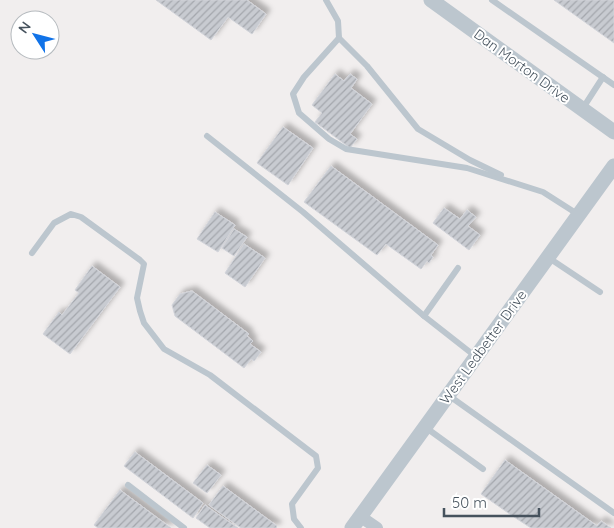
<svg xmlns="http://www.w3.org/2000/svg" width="614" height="528" viewBox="0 0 614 528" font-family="Quicksand,sans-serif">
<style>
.building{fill:url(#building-hatch);stroke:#d2d4da;filter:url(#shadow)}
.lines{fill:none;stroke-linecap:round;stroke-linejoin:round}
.service{stroke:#bcc6ce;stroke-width:6}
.minor{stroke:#bcc6ce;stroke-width:12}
.tertiary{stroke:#bcc6ce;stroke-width:15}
.labels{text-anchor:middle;stroke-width:4;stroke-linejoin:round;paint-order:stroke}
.street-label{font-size:14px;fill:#46525d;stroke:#fff}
</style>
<defs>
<pattern id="building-hatch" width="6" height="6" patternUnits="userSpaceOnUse" patternTransform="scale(1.25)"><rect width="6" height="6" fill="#c8cbd1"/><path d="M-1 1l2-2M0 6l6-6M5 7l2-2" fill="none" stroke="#a4a7ad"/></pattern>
<filter id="shadow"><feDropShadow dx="4.5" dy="-4.5" stdDeviation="2.5" flood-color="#0004"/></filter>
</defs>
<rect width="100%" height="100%" fill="#f1eeee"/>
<g class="building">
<polygon points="156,0 247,0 266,14 252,34 228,17 211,40"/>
<polygon points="554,0 614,0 614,43"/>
<polygon points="335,74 344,81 350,74 357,79 351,88 372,104 350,134 357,139 350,148 315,122 322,113 312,105"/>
<polygon points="283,127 313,148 288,185 257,163"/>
<polygon points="331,166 438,245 431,255 433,257 429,263 427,261 421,269 386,244 377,255 304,202"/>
<polygon points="444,208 460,219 467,210 476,217 468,226 480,235 469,250 433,223"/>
<polygon points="215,212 235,225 218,252 197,239"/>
<polygon points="234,229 247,237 234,256 222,248"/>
<polygon points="244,244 265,258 245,287 225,273"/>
<polygon points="92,266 120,287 70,354 43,334 59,312 62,315 79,293 75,290"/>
<polygon points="192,291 249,334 247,336 253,341 250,344 261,352 254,361 251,359 244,368 175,316 172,305 180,294"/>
<polygon points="135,452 203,503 193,518 124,466"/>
<polygon points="505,460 597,526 601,521 611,528 531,528 514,517 481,494"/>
<polygon points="207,465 221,475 207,493 193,483"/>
<polygon points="223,486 277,526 276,528 241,528 209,505"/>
<polygon points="120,490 171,528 98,528 94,525"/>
<polygon points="205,505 209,508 238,528 210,528 196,518"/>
</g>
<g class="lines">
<g class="service">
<polyline points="326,0 338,21 339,38 304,77 293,94 299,113 329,139 346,149 467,168 543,192 579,215"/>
<polyline points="492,0 614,85"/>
<polyline points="339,38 367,66 418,129 470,160 501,175"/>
<polyline points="583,108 603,77"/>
<polyline points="207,136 303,212 424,316"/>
<polyline points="32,253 54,223 71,214 81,217 140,260 144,264 137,298 140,311 144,323 164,349 210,375 316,456 318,468 292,504 294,519 301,528"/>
<polyline points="549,258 600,292"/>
<polyline points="458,268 424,316 475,356"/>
<polyline points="448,395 614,513"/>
<polyline points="425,427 483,469"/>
<polyline points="128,485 184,528"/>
</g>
<polyline class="minor" points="361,517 377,528"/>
<g class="tertiary">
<polyline points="431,0 614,132"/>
<polyline points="352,528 614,166"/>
</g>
</g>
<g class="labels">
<g class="street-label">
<text transform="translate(522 66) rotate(36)" y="5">Dan Morton Drive</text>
<text transform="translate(483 347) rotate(-54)" y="5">West Ledbetter Drive</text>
</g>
</g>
<g transform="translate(35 35) rotate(306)"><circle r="24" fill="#ffffff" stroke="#b5babe"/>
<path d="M0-4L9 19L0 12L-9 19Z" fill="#1173e8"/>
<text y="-8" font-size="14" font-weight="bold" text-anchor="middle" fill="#46525d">N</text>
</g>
<path d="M444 508v8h95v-8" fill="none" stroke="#46525d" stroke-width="2.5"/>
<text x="452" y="508" font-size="15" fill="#46525d" stroke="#ffffff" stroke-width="4" paint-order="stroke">50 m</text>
</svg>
